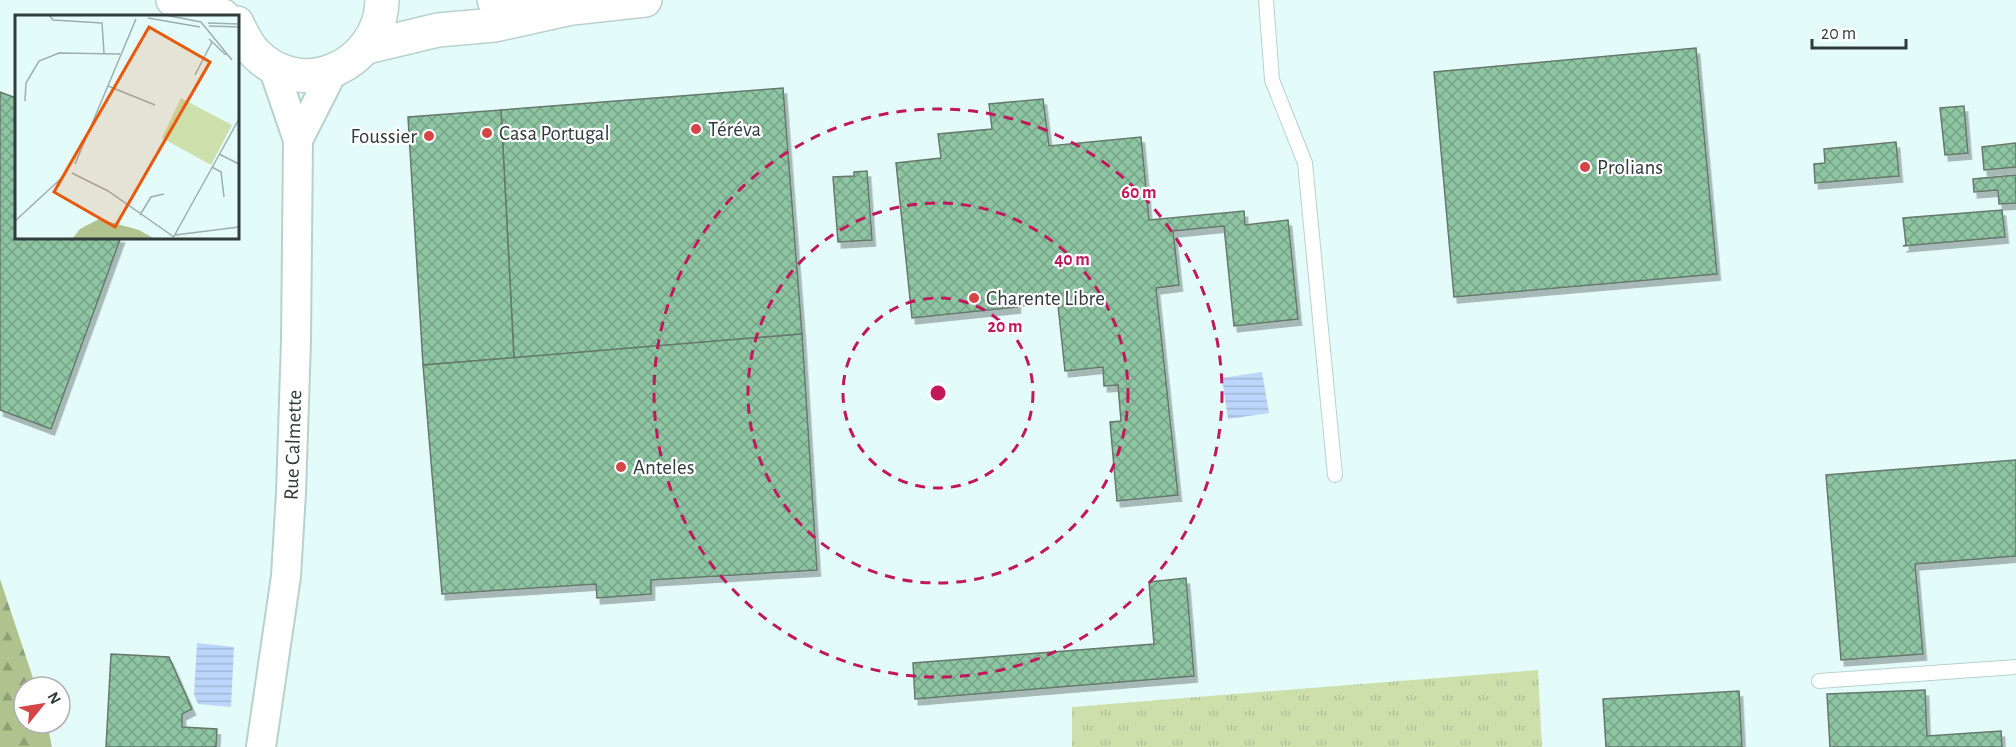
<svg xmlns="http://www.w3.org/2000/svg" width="2016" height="747" viewBox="0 0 2016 747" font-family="'Alegreya Sans',sans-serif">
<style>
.grass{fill:url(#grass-tufts)}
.forest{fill:url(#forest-firs)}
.water{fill:url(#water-rules)}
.building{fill:url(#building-cross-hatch);stroke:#67786d;stroke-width:1.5;filter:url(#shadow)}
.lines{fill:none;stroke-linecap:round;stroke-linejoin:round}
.lane-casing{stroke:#b8d1ce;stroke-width:16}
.street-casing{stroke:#b8d1ce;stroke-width:32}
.secondary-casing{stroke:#b8d1ce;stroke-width:36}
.lane{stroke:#fff;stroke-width:14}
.street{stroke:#fff;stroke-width:28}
.secondary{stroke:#fff;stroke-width:33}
.ring{fill:none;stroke:#c2185b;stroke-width:3;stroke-dasharray:10 8}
.poi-dot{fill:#d54545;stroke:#fff;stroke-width:2}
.labels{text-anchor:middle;stroke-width:4.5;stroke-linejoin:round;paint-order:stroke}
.poi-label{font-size:21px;fill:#313b3a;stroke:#fff;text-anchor:start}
.street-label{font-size:21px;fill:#313b3a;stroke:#fff}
.inset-road{fill:none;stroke:#9cafad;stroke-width:1.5}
.view{fill:#e8590c;fill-opacity:0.15;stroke:#e8590c;stroke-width:3}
.inset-edge{fill:none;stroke:#313b3a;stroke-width:3}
.centre{fill:#c2185b;stroke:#fff;stroke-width:3}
.ring-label{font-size:18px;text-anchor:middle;font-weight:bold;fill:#c2185b;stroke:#fff;stroke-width:4.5;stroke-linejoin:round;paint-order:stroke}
</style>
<defs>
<pattern id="grass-tufts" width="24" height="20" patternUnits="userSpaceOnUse" patternTransform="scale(1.5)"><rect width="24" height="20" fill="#cde0ac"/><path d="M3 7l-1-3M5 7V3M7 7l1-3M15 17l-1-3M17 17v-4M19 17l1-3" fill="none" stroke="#b0c195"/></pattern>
<pattern id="forest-firs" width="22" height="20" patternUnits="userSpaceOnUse" patternTransform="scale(1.5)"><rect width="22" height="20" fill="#b0c38e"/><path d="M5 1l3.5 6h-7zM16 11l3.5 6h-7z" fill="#90a075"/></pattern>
<pattern id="water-rules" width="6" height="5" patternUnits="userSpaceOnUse" patternTransform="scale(1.5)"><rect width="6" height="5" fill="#bbd5fb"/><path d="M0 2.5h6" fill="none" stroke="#a1b8d8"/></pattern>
<pattern id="building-cross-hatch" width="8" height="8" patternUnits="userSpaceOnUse" patternTransform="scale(1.5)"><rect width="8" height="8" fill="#8ec5a3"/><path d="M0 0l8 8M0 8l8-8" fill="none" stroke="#75a186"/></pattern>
<filter id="shadow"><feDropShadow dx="3.5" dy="6" stdDeviation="0" flood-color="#0004"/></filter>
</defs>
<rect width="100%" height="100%" fill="#e3fcfa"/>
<polygon class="grass" points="1538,670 1542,747 1072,747 1072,707"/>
<polygon class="forest" points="0,579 36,687 24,687 24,723 47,723 52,747 0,747"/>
<g class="water">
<polygon points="1262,372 1269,413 1228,419 1222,378"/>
<polygon points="197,643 234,647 231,707 198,704 194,694"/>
</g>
<g class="building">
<polygon points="1696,48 1717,274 1454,297 1434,72"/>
<polygon points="783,88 802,334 514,358 501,110"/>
<polygon points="0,92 16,98 16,237 121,237 51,429 0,410"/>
<polygon points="1043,99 1049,146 1141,137 1149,220 1244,211 1245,225 1288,220 1298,319 1234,326 1224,226 1173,231 1179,285 1156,288 1178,495 1117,501 1110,422 1121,421 1118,385 1104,386 1103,367 1065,371 1057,296 1017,300 1017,307 912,318 896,163 941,158 938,134 992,129 989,104"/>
<polygon points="1964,106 1968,153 1945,155 1940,108"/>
<polygon points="501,110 514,358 423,365 408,117"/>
<polygon points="1896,142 1899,176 1815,183 1814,164 1825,163 1824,149"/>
<polygon points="2016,143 2016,167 1984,170 1982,147"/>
<polygon points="867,171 872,240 838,242 833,177 854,176 854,172"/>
<polygon points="2016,175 2016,203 1999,204 1998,190 1974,192 1973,179"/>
<polygon points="2002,210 2005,237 1903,246 1906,245 1903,218"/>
<polygon points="802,334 817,570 651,580 651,594 597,598 596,584 442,594 423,365"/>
<polygon points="2016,460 2016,556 1915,564 1923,654 1841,660 1826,475"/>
<polygon points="1186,578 1194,676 915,699 913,663 1154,644 1149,582"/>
<polygon points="111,654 169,657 192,709 182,714 182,727 217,729 216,747 106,747"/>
<polygon points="1925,690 1927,736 2001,731 2002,747 1830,747 1827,694"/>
<polygon points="1739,691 1742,747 1606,747 1603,699"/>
</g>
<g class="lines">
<g class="lane-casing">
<g id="lane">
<polyline points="1266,0 1272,80 1305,163 1335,475"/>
<polyline points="1819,681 2016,667"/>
</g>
</g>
<g class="street-casing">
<g id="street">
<polyline points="298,140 333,71"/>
<path id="s1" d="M261,747L286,576L291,493L296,341L298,140L273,67"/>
</g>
</g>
<g class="secondary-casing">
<g id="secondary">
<polyline points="173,0 223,16"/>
<polyline points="494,0 543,5"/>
<path d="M237,23C242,34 247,45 256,54C303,102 381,64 382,0"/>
<polyline points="367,47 438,30 495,25 572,8 645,0"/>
</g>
</g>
<use href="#lane" class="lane"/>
<use href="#street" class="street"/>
<use href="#secondary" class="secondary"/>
</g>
<g class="ring">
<circle cx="938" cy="393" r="95"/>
<circle cx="938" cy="393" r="190"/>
<circle cx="938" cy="393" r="284"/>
</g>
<g class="poi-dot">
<circle cx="696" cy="129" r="6"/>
<circle cx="487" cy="133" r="6"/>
<circle cx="429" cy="136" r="6"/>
<circle cx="1585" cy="167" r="6"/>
<circle cx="974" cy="298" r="6"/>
<circle cx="621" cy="467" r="6"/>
</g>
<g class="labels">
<g class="poi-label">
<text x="708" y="136">Téréva</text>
<text x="499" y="140">Casa Portugal</text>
<text x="417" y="143" text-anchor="end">Foussier</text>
<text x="1597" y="174">Prolians</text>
<text x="986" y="305">Charente Libre</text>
<text x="633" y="474">Anteles</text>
</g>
<g class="street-label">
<text dy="7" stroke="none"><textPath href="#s1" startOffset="304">Rue Calmette</textPath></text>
</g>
</g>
<g transform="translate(15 15)">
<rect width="224" height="224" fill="#e3fcfa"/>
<path d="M166,83L217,110L196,150L147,123Z" fill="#cde0ac"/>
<path d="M84,204L124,215L138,223H58L65,214Z" fill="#b0c38e"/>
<path class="inset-road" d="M34,0L38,5L87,8L89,38M150,0L186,7L217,45M133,3L185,12M193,8L224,9M194,11L224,12M194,24L211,40M180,60L197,27M93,71L140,90M10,86L11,68L24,46L44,38L105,39M204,139L224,149M60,149L121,4M197,152L206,157L209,182M57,158L93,176L159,222M125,200L136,182L149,179M0,206L51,159M160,220L224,212M158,223L224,104"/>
<path class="view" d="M134,12L195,47L100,212L39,177Z"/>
<rect width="224" height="224" class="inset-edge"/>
</g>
<circle cx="938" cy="393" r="9" class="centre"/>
<g class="ring-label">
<text x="1139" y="198">60 m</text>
<text x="1072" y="265">40 m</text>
<text x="1005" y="332">20 m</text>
</g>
<g transform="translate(42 705) rotate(60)"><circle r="28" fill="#ffffff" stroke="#adb1b0" stroke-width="1.5"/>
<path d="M0-4.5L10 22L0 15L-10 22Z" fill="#d54545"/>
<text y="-9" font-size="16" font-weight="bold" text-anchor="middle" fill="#313b3a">N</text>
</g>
<path d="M1812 39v9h94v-9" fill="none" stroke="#313b3a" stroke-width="3"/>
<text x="1821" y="39" font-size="18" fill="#313b3a" stroke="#ffffff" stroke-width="4.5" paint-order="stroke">20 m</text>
</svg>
